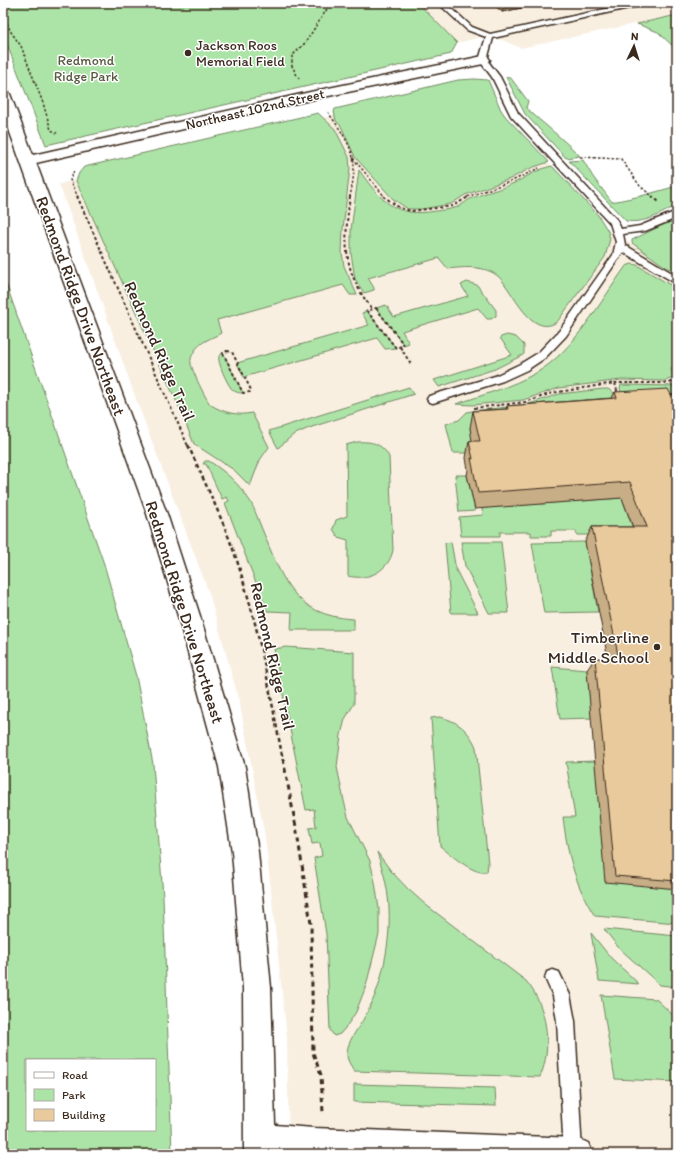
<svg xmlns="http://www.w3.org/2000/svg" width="680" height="1157" viewBox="0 0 680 1157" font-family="Itim,sans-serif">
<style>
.built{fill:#f8efe1}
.green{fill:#ace4a7;stroke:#748762;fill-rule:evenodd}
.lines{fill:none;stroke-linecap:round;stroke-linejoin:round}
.service-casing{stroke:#3b2a1e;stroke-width:3}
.tertiary-casing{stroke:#3b2a1e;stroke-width:3}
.path-far3{stroke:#3b2a1e;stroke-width:1.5;stroke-dasharray:2.5 2;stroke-linecap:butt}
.path-far2{stroke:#3b2a1e;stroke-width:2;stroke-dasharray:3 2.5;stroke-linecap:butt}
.path-far1{stroke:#3b2a1e;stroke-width:2.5;stroke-dasharray:4 3;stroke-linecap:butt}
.path{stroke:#3b2a1e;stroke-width:3;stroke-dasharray:5 4;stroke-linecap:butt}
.service{fill:#fff;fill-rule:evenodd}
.tertiary{fill:#fff;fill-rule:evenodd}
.wall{fill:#c8ae86;stroke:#3b2a1e}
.shaded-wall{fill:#a38d6d;stroke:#3b2a1e}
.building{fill:#e9ca9c;stroke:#3b2a1e}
.poi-dot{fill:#3b2a1e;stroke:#fff;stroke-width:1.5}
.labels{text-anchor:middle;stroke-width:3;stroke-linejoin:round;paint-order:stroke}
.far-poi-label{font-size:14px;fill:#3b2a1e;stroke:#fff;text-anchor:start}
.far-park-label{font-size:14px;fill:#575840;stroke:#fff}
.far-street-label{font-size:14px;fill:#3b2a1e;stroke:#fff}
.street-label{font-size:17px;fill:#3b2a1e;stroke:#fff}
.poi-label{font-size:17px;fill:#3b2a1e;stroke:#fff;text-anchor:end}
</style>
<rect width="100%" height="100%" fill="#fff"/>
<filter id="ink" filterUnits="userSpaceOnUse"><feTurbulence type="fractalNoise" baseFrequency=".025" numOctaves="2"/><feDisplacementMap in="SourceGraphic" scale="8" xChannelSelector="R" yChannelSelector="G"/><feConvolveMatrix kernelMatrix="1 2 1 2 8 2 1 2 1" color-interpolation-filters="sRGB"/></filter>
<g filter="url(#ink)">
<g class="built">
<polygon points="418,3 677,3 677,15 521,48 502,40 482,37 457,43"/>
<polygon points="459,84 501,110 506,117 595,212 608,231 640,248 663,265 677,273 677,1154 289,1154 287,1038 265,837 239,700 209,593 140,410 59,184"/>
</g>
<g class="green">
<polygon points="3,3 418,3 457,43 451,54 46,145 3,34"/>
<polygon points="677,15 677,50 658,32 637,24"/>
<path d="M506,77H510L528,101L526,108C544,124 563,139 580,156L566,158L525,114Z"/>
<polygon points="474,79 488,80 501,110 506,117 549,162 531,168 510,179 465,195 451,204 422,209 408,209 393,199 355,157 341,126 336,121 334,112 335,109 458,80"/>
<path d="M318,113L335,129L349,157L350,168L343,229L342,252L344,266L357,295H350L343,285L217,320L221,333C211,339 200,341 194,352C192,355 190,360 191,363C191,369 207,402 211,405C224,413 238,416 252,413L269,447L260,460L250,486L234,470L194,444L179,407L76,181L79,173L84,167Z"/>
<path d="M583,160L593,177L612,202L641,196L677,186V205C661,214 644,224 626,221L569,161Z"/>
<path d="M552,166L598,215L608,231L610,239L605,257L557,322C531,339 513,291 499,277C485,265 465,267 448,269L439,258L368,278L374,288V290L364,293L355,279L351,253V230L359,170C381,201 395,218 436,211C442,210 448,210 454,208C460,207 465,202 470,199C485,192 501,190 516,182C528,176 538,169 552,166Z"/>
<polygon points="677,218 677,273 663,265 632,243 632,240 638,237"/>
<path d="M632,264L637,265L677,289V363L671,369L673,378L665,381L621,380L559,388L523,400L472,405L456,404C483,395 511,387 536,373C574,351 600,302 626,266Z"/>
<path d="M3,275L104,564L136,676L153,764L163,896L172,1154H3ZM27,1060H155V1130H27Z"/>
<polygon points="467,282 477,285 496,310 496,316 491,319 487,319 478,308 402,331 409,343 404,345 376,308 386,305 394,317 468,296 461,285"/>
<polygon points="367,311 396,348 385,349 377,338 244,377 237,363 369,325 362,313"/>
<polygon points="507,335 516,337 524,345 524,354 521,356 495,369 439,387 434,380 512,355 500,338 501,337"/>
<path d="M223,353L243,393C238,393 234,392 231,388C227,383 217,362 219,356Z"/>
<polygon points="621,385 677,386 677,412 624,408 620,388"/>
<polygon points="409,387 414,394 309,428 293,435 278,448 269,431"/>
<polygon points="603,389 608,389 614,393 618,409 470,428 476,457 468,453 453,453 446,424 459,420 467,412 472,411 526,405 559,394"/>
<path d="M357,442C371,441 382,443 389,457L393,550C389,571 368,581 348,576V540L338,537L333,529L336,520L347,516L346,445Z"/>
<path d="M205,461H209C226,472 239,484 250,501C255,509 258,520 262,529C282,578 293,616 354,619V630H291L292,612L267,611L225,503L229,501L227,497L222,499L206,464H203Z"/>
<polygon points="455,475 467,475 475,511 459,512"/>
<polygon points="622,498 635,535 577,535 576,531 551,531 551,536 531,536 531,532 500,532 500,536 461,536 459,517 483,515 482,508"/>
<polygon points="451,542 456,570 478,613 451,613 445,543"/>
<polygon points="461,542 501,542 509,613 489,613 465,566"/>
<polygon points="585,542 598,612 544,613 532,543"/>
<polygon points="286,647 354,652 354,704 345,719 341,735 337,767 344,801 348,817 370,861 375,882 379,909 379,934 366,986 356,1012 346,1027 340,1034 334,1036 330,1030 326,934 314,858 322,856 320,843 312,844 309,828 316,827 314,809 306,810 274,649"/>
<polygon points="552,667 587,670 592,718 560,719"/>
<path d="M439,717C456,720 469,730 476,747L488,863L487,872C473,875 450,854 440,846L431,718Z"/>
<path d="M596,761L677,889V923L595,916C575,886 567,852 563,817H575L566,762Z"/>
<path d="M377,852L391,871L408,889L426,905L526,981C547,1005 553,1048 540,1077L354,1071C352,1067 349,1063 348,1060C343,1045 358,1030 364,1018C370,1008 374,998 378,987C388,955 393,918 386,884C384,873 380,862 377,852Z"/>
<polygon points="604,929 677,936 677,987 660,985 618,947"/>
<polygon points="591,933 611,958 639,984 599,981"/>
<polygon points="601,995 656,999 677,1019 677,1082 615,1079"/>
<polygon points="354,1084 495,1088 496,1106 354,1102"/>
</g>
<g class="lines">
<g class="service-casing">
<g id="service">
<polygon points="438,3 446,3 472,27 490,34 633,3 647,3 643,5 493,38 487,60 500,77 518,113 617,220 621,229 640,226 677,211 677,218 645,231 623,234 625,245 677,276 677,284 623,252 566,336 545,358 527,370 503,381 433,403 429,402 427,399 429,396 495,376 520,364 538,353 559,331 613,255 616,242 610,223 511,116 492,77 479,60 486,37 467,30"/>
<polygon points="553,970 559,972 570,995 575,1021 582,1154 564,1154 557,1021 553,996 545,978 547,972"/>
</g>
</g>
<g class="tertiary-casing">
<polygon id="tertiary" points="483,56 488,57 490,60 488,63 319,98 36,163 167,514 200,616 245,767 258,852 271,988 275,1125 314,1128 577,1138 588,1143 593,1154 244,1154 243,988 232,852 219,767 178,616 147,514 3,113 3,90 8,91 10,94 33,155 319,90"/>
</g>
<g class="path-far3">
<polyline points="3,15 11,32 21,46 43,103 51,130 57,133"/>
<polyline points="299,79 292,66 292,56 305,43 327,9 328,3"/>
<path d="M328,112C338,127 354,147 354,166C354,176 352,187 350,197"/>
<polyline points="580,157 621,159 640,186 653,197"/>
<polyline points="353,158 385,197"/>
<polyline points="74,171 70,180 78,197"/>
<polyline points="467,197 512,181 539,168"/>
</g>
<g class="path-far2">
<polyline points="77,196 188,446"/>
<path d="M350,196C344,243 342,270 372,309"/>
<polyline points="383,196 400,208 411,211 453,206 470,196"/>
<polyline points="652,196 659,202"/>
<polygon points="376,308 404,345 396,348 367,311"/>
<polyline points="400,347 411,364"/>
<polygon points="227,351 232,352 251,390 250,392 243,393 223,353"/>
<polyline points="615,383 618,394"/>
<polyline points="474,408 526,402 552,393 615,383 669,383 677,380"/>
</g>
<path class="path-far1" d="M188,445C207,488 229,531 242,577C261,637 271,699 283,760"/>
<polyline class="path" points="283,759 297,832 311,924 313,1053 321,1075 323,1113"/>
<use href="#service" class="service"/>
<use href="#tertiary" class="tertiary"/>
</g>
<g class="wall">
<polygon points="492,3 545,3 502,12"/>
<polygon points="615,392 671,395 677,395 677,889 605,882 587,670 595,658 608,659 585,542 592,527 633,527 622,498 475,509 467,475 468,470 466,458 469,441 472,441 470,428 473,411 506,409 507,406 612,398"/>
</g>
<polygon class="shaded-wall" points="504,3 545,3 502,12"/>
<polygon class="building" points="668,389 671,395 677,395 677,881 615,876 595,658 619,660 592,527 647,527 630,482 478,493 471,458 473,459 469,441 480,441 473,411 508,409 507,406 617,398 615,392"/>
</g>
<g class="poi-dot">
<circle cx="188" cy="53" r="4"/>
<circle cx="657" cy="647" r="4"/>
</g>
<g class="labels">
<g class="far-poi-label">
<text x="196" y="50">Jackson Roos<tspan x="196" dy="16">Memorial Field</tspan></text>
</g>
<g class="far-park-label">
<text x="86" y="65">Redmond<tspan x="86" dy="16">Ridge Park</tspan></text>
</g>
<g class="far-street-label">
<text transform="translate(255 109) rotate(-13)" y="5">Northeast 102nd Street</text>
</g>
<g class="street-label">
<text transform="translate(81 306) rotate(70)" y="6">Redmond Ridge Drive Northeast</text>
<text transform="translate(160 351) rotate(66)" y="6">Redmond Ridge Trail</text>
<text transform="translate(185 612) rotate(73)" y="6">Redmond Ridge Drive Northeast</text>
<text transform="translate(273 656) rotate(77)" y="6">Redmond Ridge Trail</text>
</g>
<g class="poi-label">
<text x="649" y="643">Timberline<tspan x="649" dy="20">Middle School</tspan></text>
</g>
</g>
<rect width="680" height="1157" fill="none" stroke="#fff" stroke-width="16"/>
<rect x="8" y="8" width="664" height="1141" fill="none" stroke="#3b2a1e" stroke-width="1.5" filter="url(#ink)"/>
<rect x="26" y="1059" width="130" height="72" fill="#ffffff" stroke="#b1aaa5"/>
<rect x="34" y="1072" width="20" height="6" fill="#ffffff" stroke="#b1aaa5"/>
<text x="62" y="1079" font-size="12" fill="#3b2a1e">Road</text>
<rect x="34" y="1089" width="20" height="12" fill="#ace4a7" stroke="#b1aaa5"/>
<text x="62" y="1099" font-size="12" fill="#3b2a1e">Park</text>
<rect x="34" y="1109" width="20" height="12" fill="#e9ca9c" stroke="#b1aaa5"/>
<text x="62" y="1119" font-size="12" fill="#3b2a1e">Building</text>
<g transform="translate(634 46) rotate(4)" stroke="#ffffff" stroke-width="3" paint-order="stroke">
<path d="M0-3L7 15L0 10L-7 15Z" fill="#3b2a1e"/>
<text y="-6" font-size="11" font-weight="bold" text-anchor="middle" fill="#3b2a1e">N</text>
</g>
</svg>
